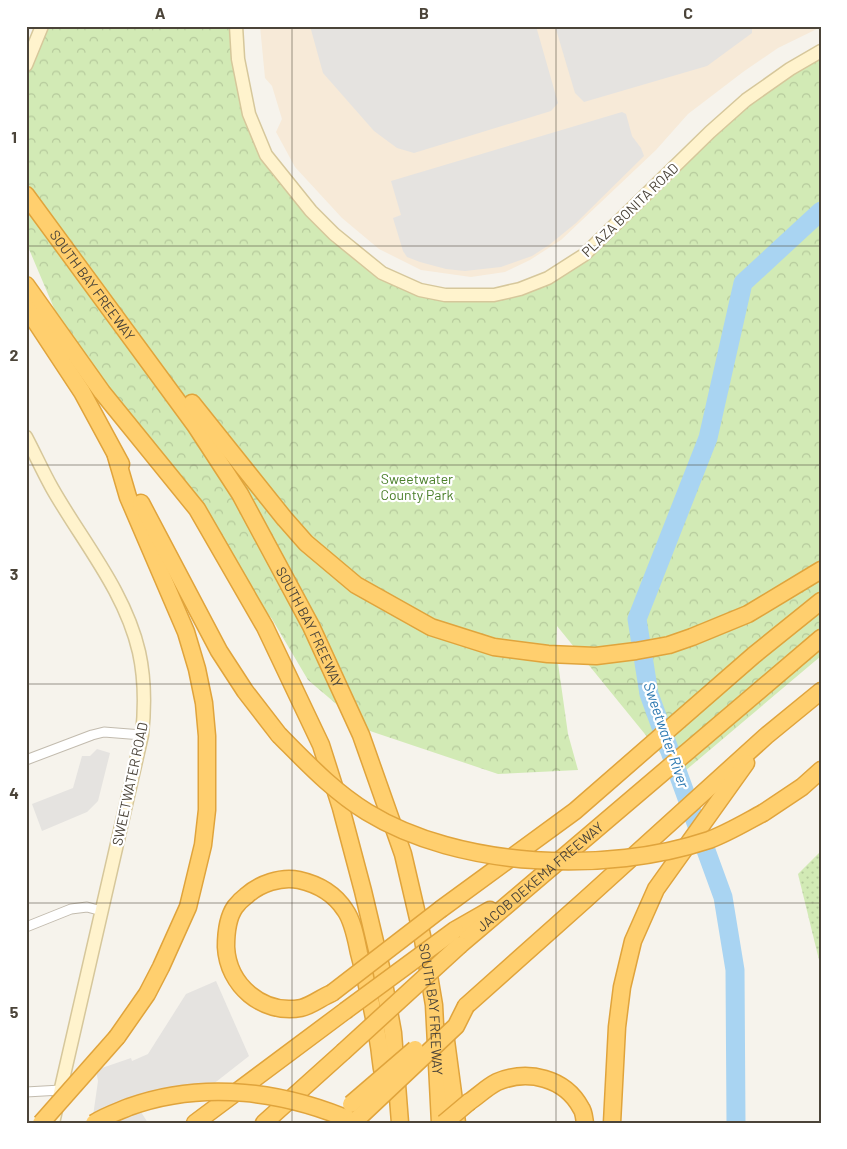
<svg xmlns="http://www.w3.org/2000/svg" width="847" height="1149" viewBox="0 0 847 1149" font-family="Barlow,sans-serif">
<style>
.commercial{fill:#f7ead8}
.grass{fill:url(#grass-dots)}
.park{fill:url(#park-crowns)}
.parking{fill:#e5e3e0}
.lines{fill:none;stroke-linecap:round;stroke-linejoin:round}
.river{stroke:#a9d4f2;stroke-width:19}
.street-casing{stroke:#c2bbae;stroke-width:11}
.secondary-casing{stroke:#d6c79b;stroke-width:15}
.highway-casing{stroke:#e0a43c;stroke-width:19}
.street{stroke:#fff;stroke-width:9}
.secondary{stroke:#fff3cd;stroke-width:12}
.highway{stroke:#ffcf6e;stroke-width:16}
.highway-bridge-casing{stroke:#e0a43c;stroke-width:19;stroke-linecap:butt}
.highway-bridge{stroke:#ffcf6e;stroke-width:16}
.grid{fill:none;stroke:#4b4439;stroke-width:1;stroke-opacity:0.55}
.labels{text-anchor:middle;stroke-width:4.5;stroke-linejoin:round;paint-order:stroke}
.street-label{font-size:14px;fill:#4b4439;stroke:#fff}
.park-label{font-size:14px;fill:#4a7f2a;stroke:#fff}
.water-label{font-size:15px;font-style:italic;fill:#2e7ab2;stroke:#fff}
.neatline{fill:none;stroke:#4b4439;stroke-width:2}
.grid-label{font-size:16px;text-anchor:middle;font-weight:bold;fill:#4b4439}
</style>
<defs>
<pattern id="grass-dots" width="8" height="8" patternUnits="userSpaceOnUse" patternTransform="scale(1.25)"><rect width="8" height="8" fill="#d2eab5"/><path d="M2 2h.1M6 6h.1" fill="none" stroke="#b6ca9c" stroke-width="1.8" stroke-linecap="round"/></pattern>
<pattern id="park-crowns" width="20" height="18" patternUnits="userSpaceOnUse" patternTransform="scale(1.25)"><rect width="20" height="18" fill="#d2eab5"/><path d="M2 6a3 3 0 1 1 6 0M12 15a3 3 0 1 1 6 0" fill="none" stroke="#b6ca9c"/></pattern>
</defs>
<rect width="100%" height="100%" fill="#f6f3ec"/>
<polygon class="commercial" points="260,26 821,26 821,27 778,48 743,72 688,114 656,150 561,240 530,260 505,272 471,277 421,270 379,249 342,218 295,167 276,132 282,119 272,86 265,78"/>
<polygon class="grass" points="821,851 821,968 798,874"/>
<polygon class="park" points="41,26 236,26 257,135 309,209 403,283 480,296 560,271 722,120 821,52 821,656 679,776 557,626 556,649 568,734 578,770 498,774 367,730 308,680 272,619 174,492 70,346 26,242 26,61"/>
<g class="parking">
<polygon points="310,26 536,26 558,103 551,111 414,153 397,148 374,131 323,73"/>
<polygon points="555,26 752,26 752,33 707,66 584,102 575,93"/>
<polygon points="622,112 626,114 632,136 641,148 644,156 576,223 549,245 532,256 501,267 465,271 446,269 420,262 407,257 403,251 393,218 401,215 391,181"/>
<polygon points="97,749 110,753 98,801 87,812 42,831 32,804 73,788 82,756 90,756"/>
<polygon points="216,981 249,1056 212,1085 141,1112 148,1123 92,1123 98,1081 96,1070 131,1058 132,1061 148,1054 186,994"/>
</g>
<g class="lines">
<polyline class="river" points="736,1123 735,970 723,897 649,694 637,619 708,438 743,283 821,211"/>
<g class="street-casing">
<g id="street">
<polyline points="26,760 92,735 104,732 142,735"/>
<polyline points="26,927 71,909 87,907 102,911"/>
<polyline points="26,1092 61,1090"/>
</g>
</g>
<g class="secondary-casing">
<g id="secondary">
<polyline points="236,26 238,59 249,114 266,155 311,211 334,234 382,273 420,290 445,295 494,295 520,289 548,278 584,255 710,132 746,100 790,69 821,51"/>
<polyline points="26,65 42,26"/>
<path d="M26,437C35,454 43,472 52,488C82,541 125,591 139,652C145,679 145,707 142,735L53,1123"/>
</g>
</g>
<g class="highway-casing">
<g id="highway">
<path id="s1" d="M26,195L195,425L240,494L311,626L361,735L403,854L423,940L434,1005L440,1123"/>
<polyline points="26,285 102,392 197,509 265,627 321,745 341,808 363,891 381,967 393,1033 400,1123"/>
<polyline points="26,307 82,392 121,464"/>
<polyline points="192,403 284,518 306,543 356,585 431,627 494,647 548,654 596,656 636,651 669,645 692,637 748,614 821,570"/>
<polyline points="116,456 128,497 186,632 197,669 204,703 207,736 207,810 203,845 188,907 161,967 147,994 117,1037"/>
<polyline points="141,503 219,651 245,691 279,735"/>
<polyline points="763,813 802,787 821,770"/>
<polyline points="441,909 575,811 754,655 821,601"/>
<polyline points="455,930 490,910"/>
<path id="s2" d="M460,945L821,638"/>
<path d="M332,993C322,997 311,1006 301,1008C262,1015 228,985 226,947C226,934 228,917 235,907C238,903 242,899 246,896C259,884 281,876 299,880C317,884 334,893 345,910C353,921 356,939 359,953C367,984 374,1014 379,1046C381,1058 381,1075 387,1086"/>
<polyline points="466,1006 586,899 766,736 821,691"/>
<polyline points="445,1033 457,1123"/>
<path d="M469,1102C478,1096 487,1087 497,1082C528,1069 565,1078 581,1108C584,1112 584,1118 585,1123"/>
<polyline points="195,1123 345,1011"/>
<polyline points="264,1123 343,1052"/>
<polyline points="612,1123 617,1027 622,987 633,941 656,889 746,763"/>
</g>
</g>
<use href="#street" class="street"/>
<use href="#secondary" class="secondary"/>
<use href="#highway" class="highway"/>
<g class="highway-bridge-casing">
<g id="highway-bridge">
<path d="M279,735C307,763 333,791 367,812C460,869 607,874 709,840C728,833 746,822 763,813"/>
<polyline points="332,993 441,909"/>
<polyline points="345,1011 455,930"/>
<polyline points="343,1052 460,945"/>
<polyline points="351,1104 415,1049"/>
<polyline points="41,1123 117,1037"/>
<path d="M94,1123C105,1116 117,1112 129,1107C204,1080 285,1091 357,1123"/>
<polyline points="353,1123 456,1026 466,1006"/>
<polyline points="444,1123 469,1102"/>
</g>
</g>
<use href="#highway-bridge" class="highway-bridge"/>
</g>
<path class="grid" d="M292,26V1123M556,26V1123M26,246H821M26,465H821M26,684H821M26,903H821"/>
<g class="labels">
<g class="street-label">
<text transform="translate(630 210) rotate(-44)" y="5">PLAZA BONITA ROAD</text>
<text dy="5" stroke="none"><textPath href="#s1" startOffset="112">SOUTH BAY FREEWAY</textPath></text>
<text dy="5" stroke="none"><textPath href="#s1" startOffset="518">SOUTH BAY FREEWAY</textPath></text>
<text transform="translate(130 784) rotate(-78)" y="5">SWEETWATER ROAD</text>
<text dy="5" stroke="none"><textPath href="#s2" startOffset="105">JACOB DEKEMA FREEWAY</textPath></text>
<text dy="5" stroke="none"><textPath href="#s1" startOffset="922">SOUTH BAY FREEWAY</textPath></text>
</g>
<g class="park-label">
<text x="417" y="484">Sweetwater<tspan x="417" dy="16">County Park</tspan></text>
</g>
<g class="water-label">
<text transform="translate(666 735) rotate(71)" y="5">Sweetwater River</text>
</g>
</g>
<rect width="847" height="1149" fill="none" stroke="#ffffff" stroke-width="55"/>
<rect x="28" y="28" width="792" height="1094" class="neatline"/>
<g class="grid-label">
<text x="160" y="19">A</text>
<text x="424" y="19">B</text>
<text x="688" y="19">C</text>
<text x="14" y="143">1</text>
<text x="14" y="361">2</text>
<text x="14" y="580">3</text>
<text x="14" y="799">4</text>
<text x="14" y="1018">5</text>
</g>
</svg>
